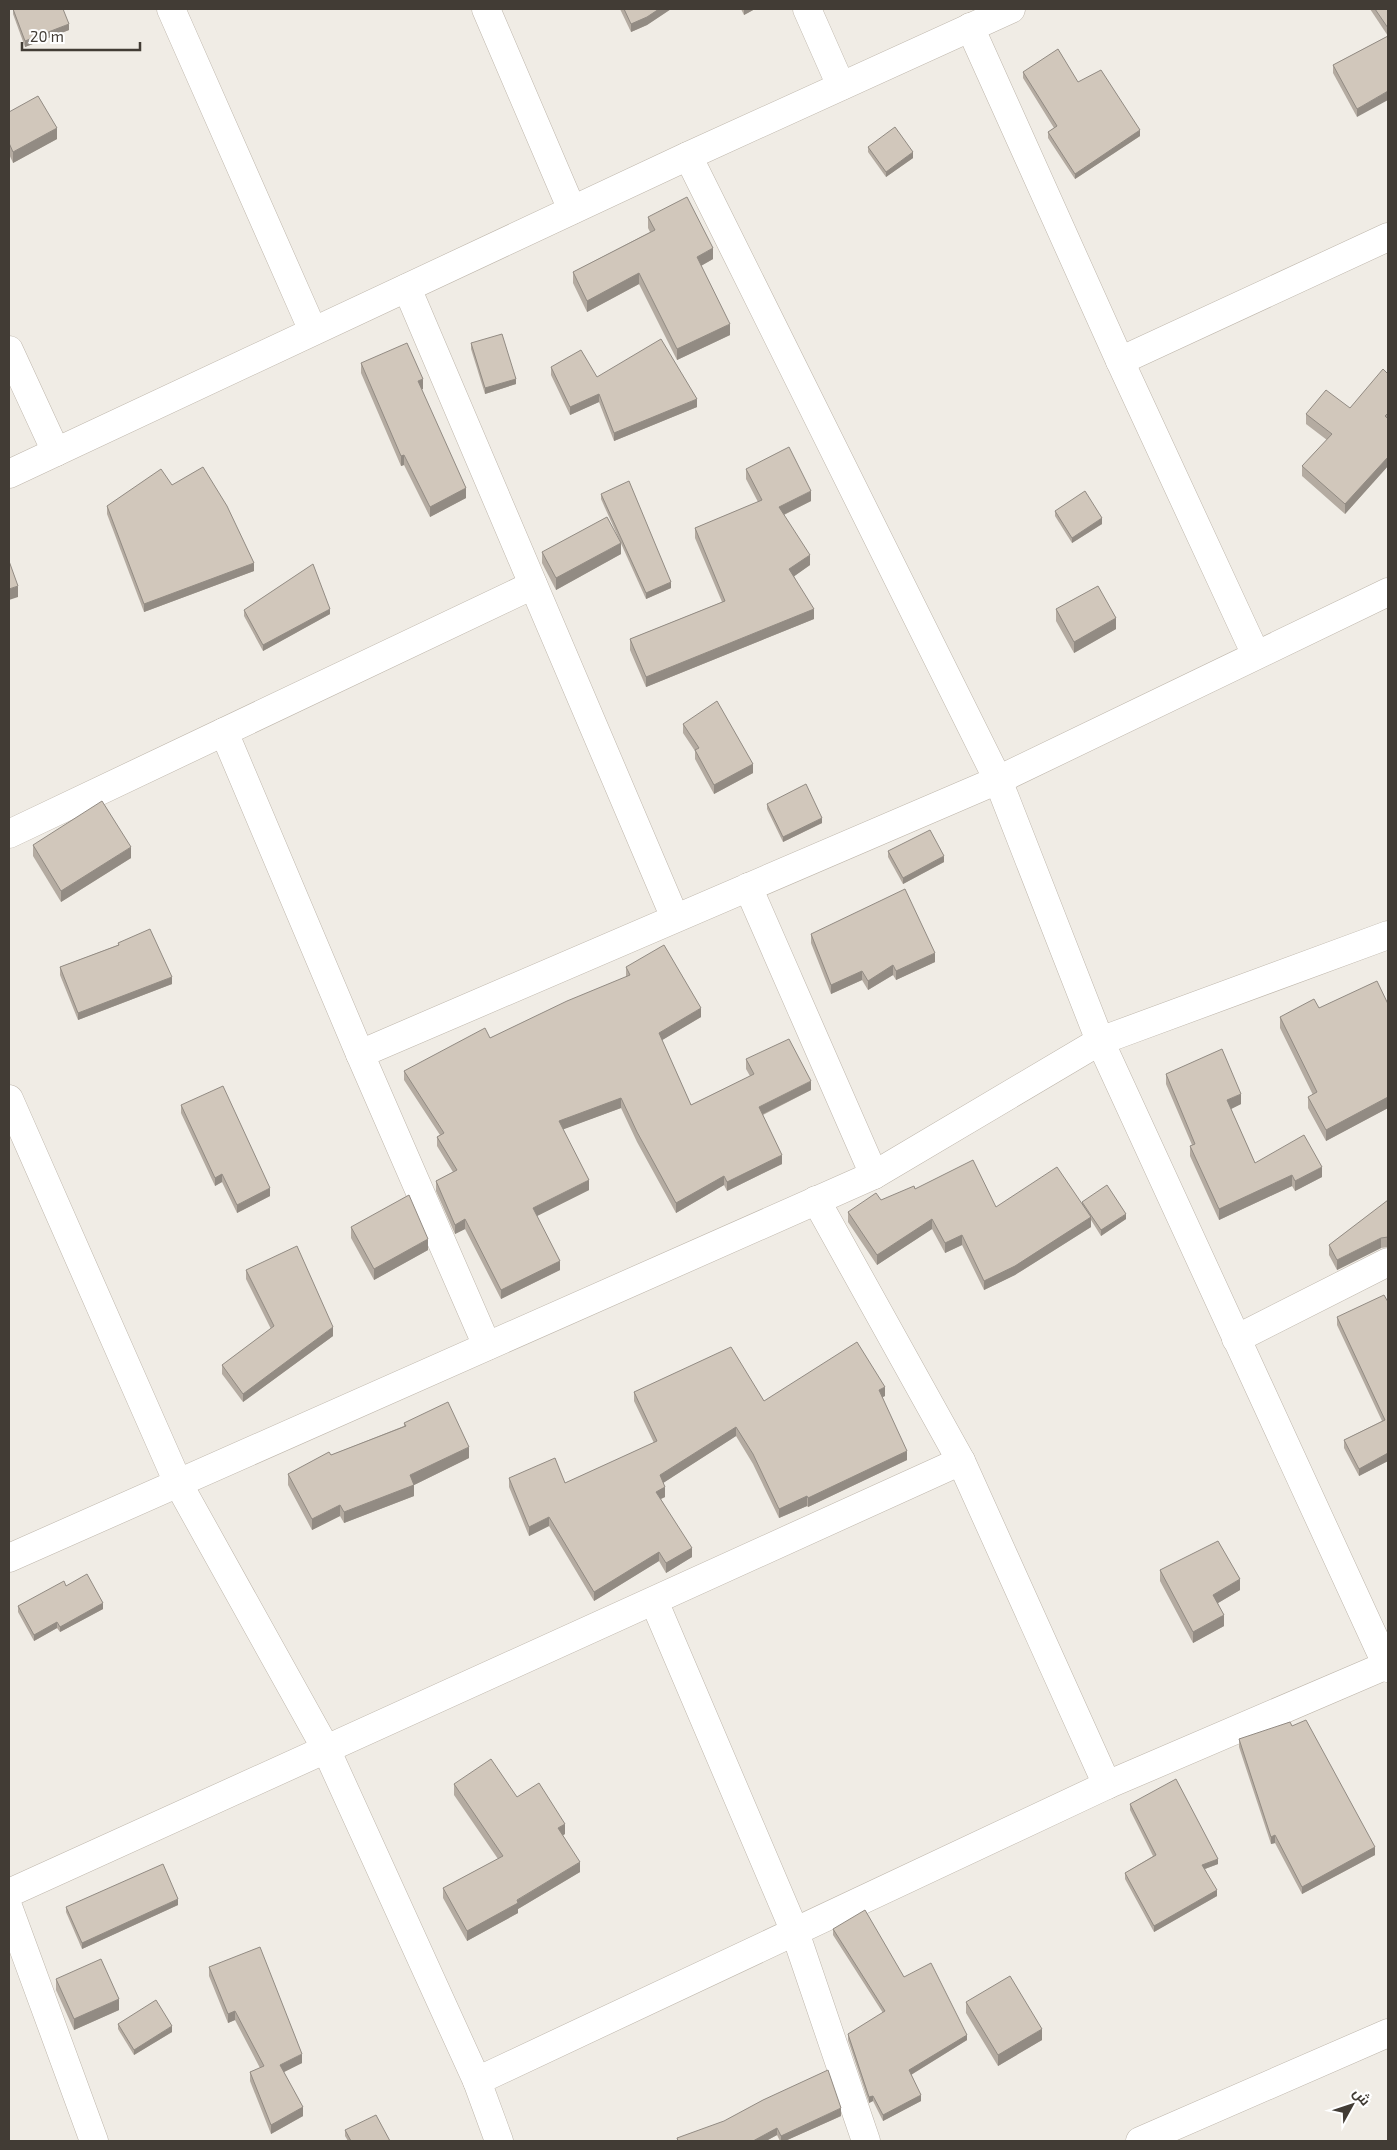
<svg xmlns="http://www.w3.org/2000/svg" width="1397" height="2150" viewBox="0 0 1397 2150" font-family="'Exo 2',Cairo,sans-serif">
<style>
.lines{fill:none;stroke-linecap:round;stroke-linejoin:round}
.minor-casing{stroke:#beb6ab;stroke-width:29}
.tertiary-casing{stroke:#beb6ab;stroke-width:29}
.minor{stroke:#fff;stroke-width:28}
.tertiary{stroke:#fff;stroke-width:28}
.wall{fill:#b4aba1}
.shaded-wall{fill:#928b83}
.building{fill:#d1c7bb;stroke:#928b83}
</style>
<rect width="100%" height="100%" fill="#f0ece5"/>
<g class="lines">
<g class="minor-casing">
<g id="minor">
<polyline points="171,9 313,331"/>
<polyline points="486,9 572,210"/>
<polyline points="807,9 841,86"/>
<polyline points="970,27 1120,361 1256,655"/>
<polyline points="688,156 998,780 1100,1041 1388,1668"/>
<polyline points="407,288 675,918"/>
<polyline points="9,350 56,452"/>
<polyline points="1120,361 1388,237"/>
<polyline points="9,474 688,156 1011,9"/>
<polyline points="224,732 360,1054 487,1346"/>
<polyline points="9,834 533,585"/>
<polyline points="748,887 874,1175"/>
<polyline points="360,1054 998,780 1388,592"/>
<polyline points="9,1099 178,1483 326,1749 477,2081 499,2141"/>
<polyline points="816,1200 961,1461 1107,1785"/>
<polyline points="1236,1339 1388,1262"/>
<polyline points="654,1601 795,1932 866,2141"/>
<polyline points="9,1893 961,1461"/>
<polyline points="9,1909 94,2141"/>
<polyline points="477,2081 1107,1785 1387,1665"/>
<polyline points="1140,2141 1388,2033"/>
</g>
</g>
<g class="tertiary-casing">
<polyline id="tertiary" points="9,1558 874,1175 1100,1041 1388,935"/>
</g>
<use href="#minor" class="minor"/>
<use href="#tertiary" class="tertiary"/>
</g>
<g class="wall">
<polygon points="13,9 69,30 25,47 13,14"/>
<polygon points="620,9 671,9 647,25 631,32"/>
<polygon points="741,9 755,9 744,15"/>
<polygon points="1370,9 1388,9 1388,36"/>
<polygon points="1388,36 1357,117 1333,73 1333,65"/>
<polygon points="1023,72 1078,82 1140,136 1075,179 1048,138 1048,132 1054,128 1023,78"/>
<polygon points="9,112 57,139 13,163 9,154"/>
<polygon points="868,147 913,158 886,177 868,152"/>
<polygon points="648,217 713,259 701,266 730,335 677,360 639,284 587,312 573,283 573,272 650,232 648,228"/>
<polygon points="471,343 516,384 485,394 471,349"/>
<polygon points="361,363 423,389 421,389 466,498 430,517 404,465 401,466 361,373"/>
<polygon points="551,367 597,377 697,407 614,441 599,402 570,415 551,375"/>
<polygon points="1388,374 1388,466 1345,514 1302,476 1302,466 1327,440 1306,424 1306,414 1350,408"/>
<polygon points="746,469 811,501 784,515 810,565 794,576 814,619 646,687 630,650 630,639 722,602 695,538 695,528 758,502 746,479"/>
<polygon points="172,485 254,571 144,612 107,514 107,506"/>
<polygon points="601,494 671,588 646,599 601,499"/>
<polygon points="1055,511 1102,524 1072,543 1055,516"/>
<polygon points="542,552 621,554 556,590 542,563"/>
<polygon points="1056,609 1116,629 1074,653 1056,621"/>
<polygon points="244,610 330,614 263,651 244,616"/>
<polygon points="683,724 753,773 714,794 695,759 695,751 683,733"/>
<polygon points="767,804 822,823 783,842 767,809"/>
<polygon points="33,845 131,858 61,902 33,856"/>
<polygon points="888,851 944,862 903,884 888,857"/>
<polygon points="811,934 935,962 896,980 893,975 868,990 862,980 831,994 811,943"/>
<polygon points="118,943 172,984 78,1020 60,975 60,967 118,945"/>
<polygon points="626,967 701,1017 662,1040 691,1105 750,1076 746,1069 746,1059 811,1090 763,1115 782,1164 727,1191 724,1185 676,1213 637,1142 621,1108 563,1129 589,1190 537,1216 560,1270 501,1299 465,1229 455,1234 436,1191 436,1181 453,1172 437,1146 437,1137 440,1135 404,1080 404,1071 490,1038 626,977"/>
<polygon points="1388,1004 1388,1108 1326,1141 1308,1108 1308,1097 1313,1095 1280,1028 1280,1017 1319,1008"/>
<polygon points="1166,1074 1241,1104 1231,1109 1255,1163 1322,1177 1295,1191 1292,1186 1219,1220 1190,1156 1190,1146 1192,1145 1166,1084"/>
<polygon points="181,1105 270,1196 237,1213 222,1182 215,1186 181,1113"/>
<polygon points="915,1189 996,1207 1082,1204 1082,1202 1126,1219 1101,1236 1091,1220 1091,1227 1015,1275 984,1290 962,1245 945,1253 932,1229 877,1265 848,1222 848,1212"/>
<polygon points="1388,1201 1388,1247 1381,1248 1337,1270 1329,1255 1329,1245"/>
<polygon points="351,1227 428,1250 374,1280 351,1238"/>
<polygon points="246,1270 333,1336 243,1402 222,1374 222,1365 271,1329 246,1279"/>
<polygon points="1388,1302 1388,1461 1359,1476 1344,1448 1344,1440 1382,1421 1337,1325 1337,1317"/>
<polygon points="634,1392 764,1401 885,1396 882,1397 907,1460 808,1507 807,1506 779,1518 753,1464 736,1436 663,1483 665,1497 661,1499 692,1557 666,1573 659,1561 594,1601 549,1526 529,1536 509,1487 509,1478 565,1483 654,1443 634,1401"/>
<polygon points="404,1423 469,1458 414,1485 414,1496 344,1523 340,1516 312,1530 288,1485 288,1474 331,1455 404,1426"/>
<polygon points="1160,1570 1240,1590 1218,1603 1224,1626 1193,1643 1160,1581"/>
<polygon points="66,1586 103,1609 60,1632 57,1628 34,1641 18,1612 18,1606"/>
<polygon points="1292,1726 1375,1855 1302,1894 1275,1843 1271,1844 1239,1747 1239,1739"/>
<polygon points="454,1784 517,1797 565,1834 563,1835 580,1872 518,1909 518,1913 467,1941 443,1898 443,1888 498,1859 454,1795"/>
<polygon points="1130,1804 1218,1864 1205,1869 1217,1896 1154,1932 1125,1879 1125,1873 1153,1856 1130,1810"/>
<polygon points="178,1905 82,1949 66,1912 66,1907"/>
<polygon points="833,1929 904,1977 967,2040 911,2075 921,2101 883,2121 873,2101 869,2103 848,2040 848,2034 883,2013 833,1935"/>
<polygon points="209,1967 302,2063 284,2072 303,2116 271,2134 250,2081 250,2072 260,2068 235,2020 228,2023 209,1976"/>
<polygon points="56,1979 119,2010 74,2030 56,1990"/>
<polygon points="966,2002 1042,2040 998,2066 966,2013"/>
<polygon points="118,2024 172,2032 134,2055 118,2029"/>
<polygon points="841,2116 785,2141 780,2141 777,2135 766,2141 677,2141 677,2138"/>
<polygon points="345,2130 390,2141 348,2141 345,2136"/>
</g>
<g class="shaded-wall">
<polygon points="659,9 671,9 647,25 631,32 631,24"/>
<polygon points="744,9 755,9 744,15"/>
<polygon points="69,24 69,30 25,47 25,41"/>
<polygon points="1388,91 1388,100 1357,117 1357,109"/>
<polygon points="57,128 57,139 13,163 13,152"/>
<polygon points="1140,130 1140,136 1075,179 1075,174"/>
<polygon points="913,152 913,158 886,177 886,172"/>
<polygon points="713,248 713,259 697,268 697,257"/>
<polygon points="639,273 639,284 587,312 587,301"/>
<polygon points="730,324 730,335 677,360 677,349"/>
<polygon points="423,379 423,389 418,391 418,381"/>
<polygon points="516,379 516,384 485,394 485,388"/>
<polygon points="599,394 599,402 570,415 570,407"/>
<polygon points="697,399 697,407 614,441 614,433"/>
<polygon points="404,455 404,465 401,466 401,456"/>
<polygon points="1388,457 1388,466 1345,514 1345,504"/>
<polygon points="466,488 466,498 430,517 430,507"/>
<polygon points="811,491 811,501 779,517 779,507"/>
<polygon points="1102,518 1102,524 1072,543 1072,538"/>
<polygon points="621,543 621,554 556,590 556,578"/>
<polygon points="810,555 810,565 789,580 789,569"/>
<polygon points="254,563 254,571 144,612 144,604"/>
<polygon points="671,582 671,588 646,599 646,593"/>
<polygon points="18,586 18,597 9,600 9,589"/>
<polygon points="330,609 330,614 263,651 263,645"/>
<polygon points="814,609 814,619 646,687 646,677"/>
<polygon points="1116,618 1116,629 1074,653 1074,642"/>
<polygon points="753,764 753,773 714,794 714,785"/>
<polygon points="822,818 822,823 783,842 783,837"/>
<polygon points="131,847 131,858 61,902 61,891"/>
<polygon points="944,856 944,862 903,884 903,878"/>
<polygon points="935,953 935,962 896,980 896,971"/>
<polygon points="893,965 893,975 868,990 868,981"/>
<polygon points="862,971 862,980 831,994 831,985"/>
<polygon points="172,977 172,984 78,1020 78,1013"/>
<polygon points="701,1008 701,1017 659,1042 659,1033"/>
<polygon points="811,1081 811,1090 759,1116 759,1107"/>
<polygon points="1241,1094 1241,1104 1227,1111 1227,1100"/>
<polygon points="1388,1097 1388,1108 1326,1141 1326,1130"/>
<polygon points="621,1098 621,1108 559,1131 559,1121"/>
<polygon points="782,1155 782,1164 727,1191 727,1182"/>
<polygon points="1322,1167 1322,1177 1295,1191 1295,1181"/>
<polygon points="222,1174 222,1182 215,1186 215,1178"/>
<polygon points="1292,1175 1292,1186 1219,1220 1219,1209"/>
<polygon points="724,1176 724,1185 676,1213 676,1203"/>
<polygon points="589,1180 589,1190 533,1218 533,1208"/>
<polygon points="270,1188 270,1196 237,1213 237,1205"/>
<polygon points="1126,1214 1126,1219 1101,1236 1101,1230"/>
<polygon points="1091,1217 1091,1227 1015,1275 984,1290 984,1281"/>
<polygon points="465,1219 465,1229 455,1234 455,1225"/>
<polygon points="932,1219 932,1229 877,1265 877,1255"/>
<polygon points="962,1235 962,1245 945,1253 945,1243"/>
<polygon points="1381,1238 1381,1248 1337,1270 1337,1260"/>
<polygon points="428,1239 428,1250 374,1280 374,1269"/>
<polygon points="560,1261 560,1270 501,1299 501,1290"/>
<polygon points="333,1327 333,1336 243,1402 243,1394"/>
<polygon points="885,1387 885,1396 879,1399 879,1390"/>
<polygon points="736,1427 736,1436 660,1485 660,1475"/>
<polygon points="469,1447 469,1458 410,1487 410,1475"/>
<polygon points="907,1451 907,1460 808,1507 808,1498"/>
<polygon points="1388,1453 1388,1461 1359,1476 1359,1469"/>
<polygon points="414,1485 414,1496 344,1523 344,1512"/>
<polygon points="665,1487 665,1497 656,1501 656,1492"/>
<polygon points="807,1496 807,1506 779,1518 779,1509"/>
<polygon points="340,1505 340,1516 312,1530 312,1519"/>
<polygon points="549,1517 549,1526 529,1536 529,1527"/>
<polygon points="692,1548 692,1557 666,1573 666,1563"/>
<polygon points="659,1552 659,1561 594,1601 594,1592"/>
<polygon points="1240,1579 1240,1590 1213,1606 1213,1595"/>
<polygon points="103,1603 103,1609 60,1632 60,1627"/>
<polygon points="1224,1615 1224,1626 1193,1643 1193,1632"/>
<polygon points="57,1622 57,1628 34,1641 34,1635"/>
<polygon points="565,1824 565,1834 558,1838 558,1828"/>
<polygon points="1275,1835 1275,1843 1271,1844 1271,1837"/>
<polygon points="1375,1847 1375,1855 1302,1894 1302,1887"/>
<polygon points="1218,1859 1218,1864 1202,1870 1202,1865"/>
<polygon points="580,1862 580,1872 518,1909 518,1913 467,1941 467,1931"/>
<polygon points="1217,1890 1217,1896 1154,1932 1154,1926"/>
<polygon points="178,1899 178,1905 82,1949 82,1943"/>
<polygon points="119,1999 119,2010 74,2030 74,2019"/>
<polygon points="235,2011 235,2020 228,2023 228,2014"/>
<polygon points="172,2026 172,2032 134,2055 134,2050"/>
<polygon points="1042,2029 1042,2040 998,2066 998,2055"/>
<polygon points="967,2035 967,2040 909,2076 909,2070"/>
<polygon points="302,2054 302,2063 280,2074 280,2065"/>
<polygon points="921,2095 921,2101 883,2121 883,2115"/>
<polygon points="873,2096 873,2101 869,2103 869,2097"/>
<polygon points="303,2107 303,2116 271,2134 271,2125"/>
<polygon points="841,2108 841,2116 785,2141 781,2141 781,2136"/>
<polygon points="777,2128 777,2135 766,2141 753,2141"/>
</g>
<g class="building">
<polygon points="13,9 63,9 69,24 25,41"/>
<polygon points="624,9 659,9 647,17 631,24"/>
<polygon points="1375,9 1388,9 1388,28"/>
<polygon points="1388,36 1388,91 1357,109 1333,65"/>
<polygon points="1058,49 1078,82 1101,70 1140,130 1075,174 1048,132 1057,126 1023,72"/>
<polygon points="38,96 57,128 13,152 9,143 9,112"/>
<polygon points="895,127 913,152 886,172 868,147"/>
<polygon points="687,197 713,248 697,257 730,324 677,349 639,273 587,301 573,272 655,230 648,217"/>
<polygon points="502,334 516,379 485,388 471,343"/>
<polygon points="661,339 697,399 614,433 599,394 570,407 551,367 581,350 597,377"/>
<polygon points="407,343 423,379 418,381 466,488 430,507 404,455 401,456 361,363"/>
<polygon points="1383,369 1388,374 1388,413 1385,416 1388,419 1388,457 1345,504 1302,466 1332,434 1306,414 1326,390 1350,408"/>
<polygon points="789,447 811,491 779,507 810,555 789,569 814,609 646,677 630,639 725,601 695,528 762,500 746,469"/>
<polygon points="203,467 227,506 254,563 144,604 107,506 161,469 172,485"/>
<polygon points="629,481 671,582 646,593 601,494"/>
<polygon points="1085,491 1102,518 1072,538 1055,511"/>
<polygon points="607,517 621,543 556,578 542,552"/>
<polygon points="9,561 18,586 9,589"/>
<polygon points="313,564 330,609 263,645 244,610"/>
<polygon points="1098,586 1116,618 1074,642 1056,609"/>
<polygon points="717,701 753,764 714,785 695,750 699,748 683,724"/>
<polygon points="806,784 822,818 783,837 767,804"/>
<polygon points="102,801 131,847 61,891 33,845"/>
<polygon points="930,830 944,856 903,878 888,851"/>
<polygon points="905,889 935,953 896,971 893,965 868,981 862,971 831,985 811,934"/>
<polygon points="150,929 172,977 78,1013 60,967 119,945 118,943"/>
<polygon points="664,945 701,1008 659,1033 691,1105 754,1074 746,1059 789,1039 811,1081 759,1107 782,1155 727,1182 724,1176 676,1203 637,1132 621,1098 559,1121 589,1180 533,1208 560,1261 501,1290 465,1219 455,1225 436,1181 457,1170 437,1137 444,1133 404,1071 485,1028 490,1038 567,1001 630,975 626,967"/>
<polygon points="1377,981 1388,1004 1388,1097 1326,1130 1308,1097 1317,1092 1280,1017 1314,999 1319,1008"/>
<polygon points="1222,1049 1241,1094 1227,1100 1255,1163 1304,1135 1322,1167 1295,1181 1292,1175 1219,1209 1190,1146 1195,1144 1166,1074"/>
<polygon points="223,1086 270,1188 237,1205 222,1174 215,1178 181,1105"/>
<polygon points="973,1160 996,1207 1057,1167 1091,1217 1015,1266 984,1281 962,1235 945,1243 932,1219 877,1255 848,1212 876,1193 881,1200 914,1186 915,1189"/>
<polygon points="1107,1185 1126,1214 1101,1230 1082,1202"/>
<polygon points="409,1195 428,1239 374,1269 351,1227"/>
<polygon points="1388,1200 1388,1237 1381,1238 1337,1260 1329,1245"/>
<polygon points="297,1246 333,1327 243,1394 222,1365 274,1326 246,1270"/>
<polygon points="1384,1295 1388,1302 1388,1453 1359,1469 1344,1440 1385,1420 1337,1317"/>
<polygon points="857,1342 885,1387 879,1390 907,1451 808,1498 807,1496 779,1509 753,1454 736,1427 660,1475 665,1487 656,1492 692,1548 666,1563 659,1552 594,1592 549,1517 529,1527 509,1478 555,1458 565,1483 657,1441 634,1392 731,1347 764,1401"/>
<polygon points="448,1402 469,1447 410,1475 414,1485 344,1512 340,1505 312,1519 288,1474 329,1452 331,1455 406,1426 404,1423"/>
<polygon points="1218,1541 1240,1579 1213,1595 1224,1615 1193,1632 1160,1570"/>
<polygon points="87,1574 103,1603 60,1627 57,1622 34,1635 18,1606 64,1581 66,1586"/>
<polygon points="1306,1720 1375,1847 1302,1887 1275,1835 1271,1837 1239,1739 1290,1722 1292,1726"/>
<polygon points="491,1759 517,1797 539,1783 565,1824 558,1828 580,1862 517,1900 518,1903 467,1931 443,1888 503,1856 454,1784"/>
<polygon points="1176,1779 1218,1859 1202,1865 1217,1890 1154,1926 1125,1873 1156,1855 1130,1804"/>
<polygon points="163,1864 178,1899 82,1943 66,1907"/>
<polygon points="865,1910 904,1977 931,1963 967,2035 909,2070 921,2095 883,2115 873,2096 869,2097 848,2034 885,2011 833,1929"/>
<polygon points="260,1947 302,2054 280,2065 303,2107 271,2125 250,2072 264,2066 235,2011 228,2014 209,1967"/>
<polygon points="101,1959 119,1999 74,2019 56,1979"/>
<polygon points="1010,1976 1042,2029 998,2055 966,2002"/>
<polygon points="156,2000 172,2026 134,2050 118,2024"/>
<polygon points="828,2070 841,2108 781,2136 777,2128 753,2141 678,2141 677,2138 724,2121 763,2100"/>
<polygon points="376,2115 390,2141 351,2141 345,2130"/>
</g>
<rect width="1397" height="2150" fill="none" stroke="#423c35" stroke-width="20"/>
<g transform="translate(1352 2105) rotate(50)" stroke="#ffffff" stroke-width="4" paint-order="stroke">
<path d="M0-4L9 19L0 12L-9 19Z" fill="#423c35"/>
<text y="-8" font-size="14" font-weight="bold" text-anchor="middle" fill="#423c35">ش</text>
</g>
<path d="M22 42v8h118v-8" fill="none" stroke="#423c35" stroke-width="2.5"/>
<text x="30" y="42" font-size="15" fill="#423c35" stroke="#ffffff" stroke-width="4" paint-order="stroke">20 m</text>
</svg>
